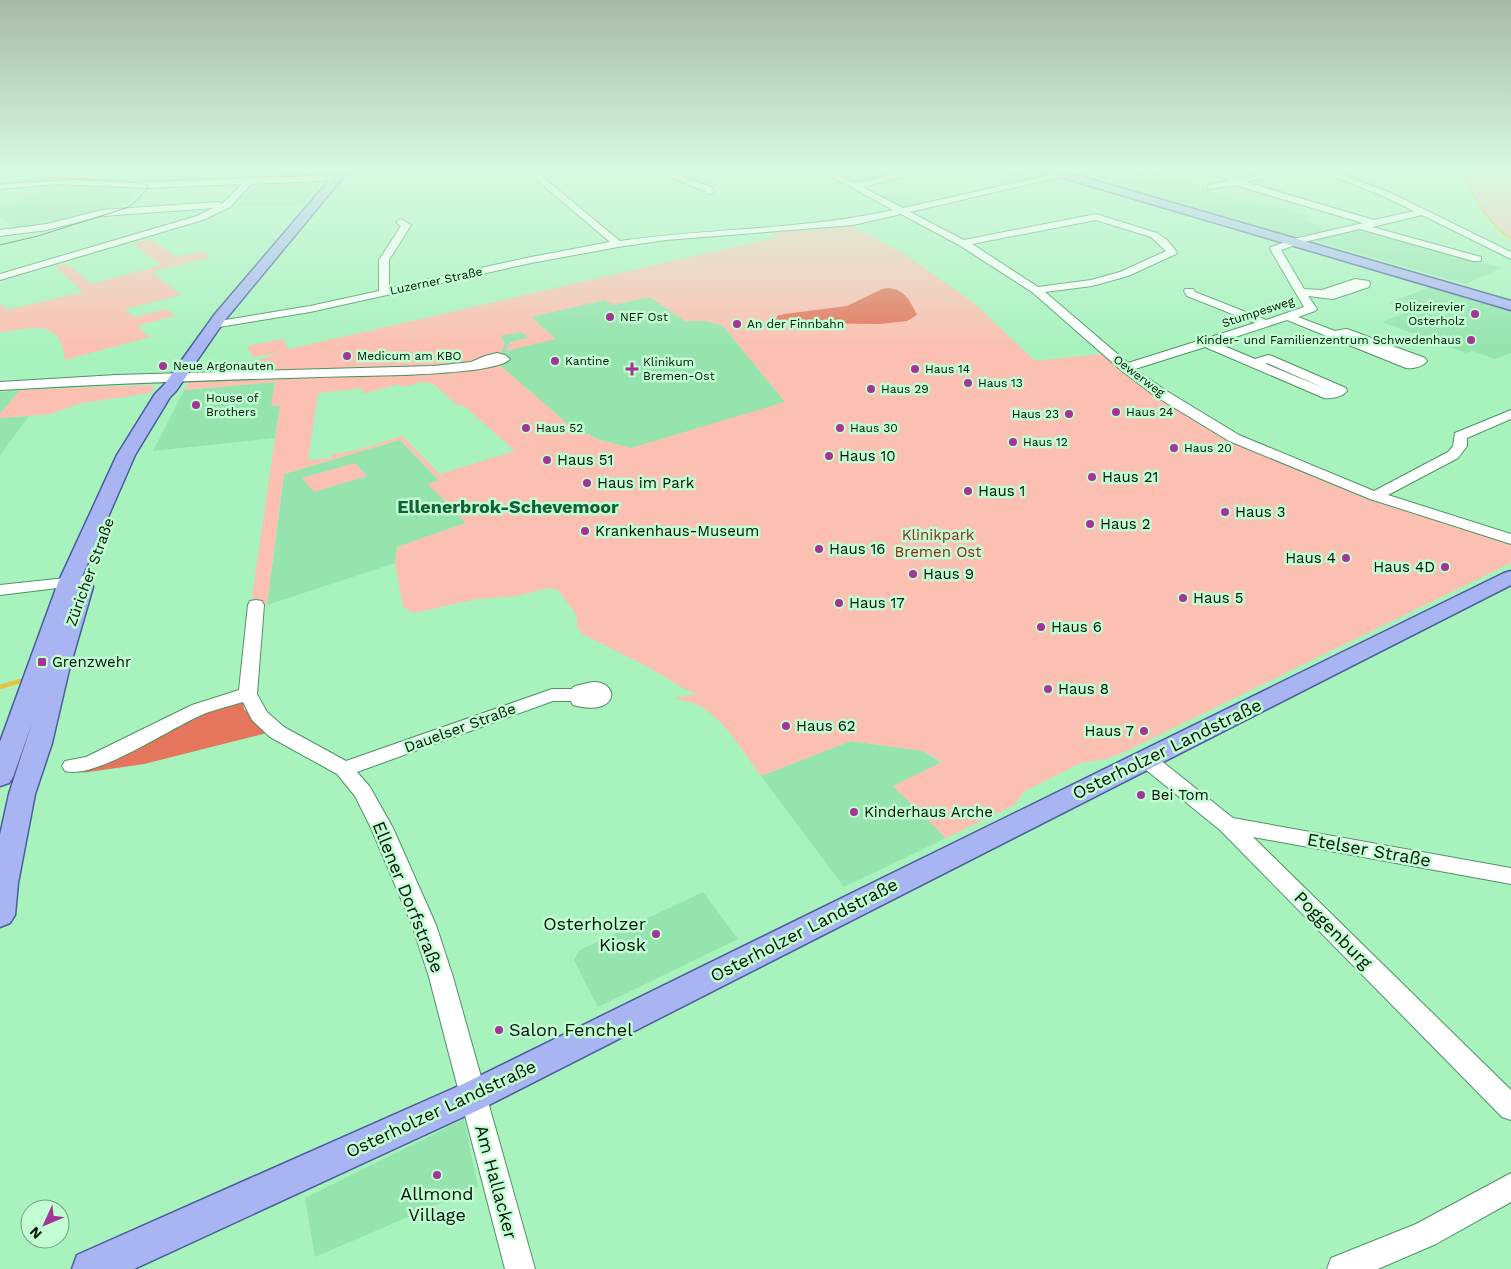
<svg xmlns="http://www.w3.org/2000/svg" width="1511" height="1269" viewBox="0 0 1511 1269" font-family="'Work Sans',sans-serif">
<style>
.built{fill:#95e4ae}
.green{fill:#fcc0b2;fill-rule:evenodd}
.forest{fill:#e6755d}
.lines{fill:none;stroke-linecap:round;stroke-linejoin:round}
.stream-far1{stroke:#e5c345;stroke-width:2}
.stream{stroke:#e5c345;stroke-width:4.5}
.minor-casing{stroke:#4b9364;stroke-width:2}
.major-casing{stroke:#495d9a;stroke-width:3}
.minor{fill:#fff;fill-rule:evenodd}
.major{fill:#a9b5f3;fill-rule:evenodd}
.tram{stroke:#274930;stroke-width:1}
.poi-dot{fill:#a33695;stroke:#c1fcd2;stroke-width:2}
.labels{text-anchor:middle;stroke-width:5;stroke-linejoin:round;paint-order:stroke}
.far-street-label{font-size:12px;fill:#001605;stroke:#c1fcd2}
.far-poi-label{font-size:12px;fill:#001605;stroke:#c1fcd2;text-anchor:start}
.poi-label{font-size:15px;fill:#001605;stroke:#c1fcd2;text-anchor:start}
.park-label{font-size:15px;fill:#912c17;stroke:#c1fcd2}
.street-label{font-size:15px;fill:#001605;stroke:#c1fcd2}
.quarter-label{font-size:18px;font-weight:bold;fill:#126136;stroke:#c1fcd2}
.near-street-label{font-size:18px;fill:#001605;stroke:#c1fcd2}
.near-poi-label{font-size:18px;fill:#001605;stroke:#c1fcd2;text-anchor:end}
</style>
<rect width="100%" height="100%" fill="#a8f2be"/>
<g class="built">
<polygon points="219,170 333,170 328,176 210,181"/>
<polygon points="1022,170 1033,170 1047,175 1009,185 988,178"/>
<polygon points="1149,171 1210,190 1312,216 1302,219 1331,230 1293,239 1105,184"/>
<polygon points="67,182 135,187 138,190 126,202 72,218 15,228 0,216 0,206"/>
<polygon points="323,182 303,205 238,205 254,185"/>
<polygon points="905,192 929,202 901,208 879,197"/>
<polygon points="1362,229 1502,268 1465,284 1316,241 1316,240"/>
<polygon points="1431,287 1511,311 1511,353 1495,359 1472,351 1466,353 1382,322 1410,311 1388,303"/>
<polygon points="650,297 685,321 706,321 723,326 786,403 631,448 600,440 570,426 500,366 503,363 482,332 530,317 605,299 613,305"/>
<polygon points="275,382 272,406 280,405 275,438 153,451 184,390"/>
<polygon points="20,390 2,412 0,412 0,392"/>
<polygon points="29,416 0,455 0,418"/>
<polygon points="400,440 439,481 429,484 466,523 397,547 395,563 267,605 284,474"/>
<polygon points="851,741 923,751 942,763 893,786 946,838 844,887 761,776"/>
<polygon points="703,892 738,939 598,1007 574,960 580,950"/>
<polygon points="464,1119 478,1187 315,1257 305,1198"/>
</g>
<g class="green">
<path d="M1463,170H1506L1511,172V238C1485,224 1476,195 1463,170Z"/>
<path d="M850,225L903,253L974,303L1035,361L1101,354C1225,459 1361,492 1511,544V563L1122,753L1106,759L1081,763L1025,791L1014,805L946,838L893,786L942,762L923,751L851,741L761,776C742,751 723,715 693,703C687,701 680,700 674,698L697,694L683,688L650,668L582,634L576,624L578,621L575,613L558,590L548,588L518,596L477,599L414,613L403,607L395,563L397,547L466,523L428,484L439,480L400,440L284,474L267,605L250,610L280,405L271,406L275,382L184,390L190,380L272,373L244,371L238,367L279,353L253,357L247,346L283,339L289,349L778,237L771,232L812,230ZM650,297L685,321H706L723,326L785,402L631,448L600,440L570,426L501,366L503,363L495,355L501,353L505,343L500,336L522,332L528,338L510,342L506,351L556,339L531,317L605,300L613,305ZM422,382L433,384L459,406L463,405L515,451L440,474L402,436C379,443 356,452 332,454L331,458L308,460L318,393L363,388V394L399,384L403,387Z"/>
<path d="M151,239L176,257L202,251L211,257L152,272L181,295L125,309L134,317L167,309L175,316L137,326L150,337L65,360C60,316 32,329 0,332V303L7,310L83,292L55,266L67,264L92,284L161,265L132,243Z"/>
<polygon points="150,385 155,386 151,393 82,403 50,414 0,418 0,412 2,412 20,390"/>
<polygon points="355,463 367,476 314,492 302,478"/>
</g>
<g class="forest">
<path d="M888,288C906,290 910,301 917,315L907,321L880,324L782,323L776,320L777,316L784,314L847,306L882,289Z"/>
<polygon points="242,697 244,709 267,733 144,764 82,773 205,709"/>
</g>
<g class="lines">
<path class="stream-far1" d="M1461,170C1474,196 1486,222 1511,239"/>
<polyline class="stream" points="0,687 20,681"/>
<g class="minor-casing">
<g id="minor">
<path d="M525,170H534L620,241C711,228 804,230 893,210L819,170H830L854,183L916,170H933L862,187L903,208L1073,170H1089L910,212L964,240L1096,214L1157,233L1167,240L1177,252L1176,254L1128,276L1092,286L1045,292L1128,363L1255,323L1187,296L1184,291L1185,289H1193L1195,292L1266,320L1304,307L1270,249L1271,247L1298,238L1363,223L1235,185L1208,189V185L1228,181L1213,170H1223L1237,179L1281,170H1298L1246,182L1374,220L1414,211L1385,197L1318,170H1330L1391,193L1511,252V259L1422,215L1372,227L1481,257V261H1473L1360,229L1304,242L1281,250L1304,289L1322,290L1355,279L1369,281L1370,283L1369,287L1333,299L1308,296L1317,309L1315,311L1298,317L1335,331L1346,329L1350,330L1425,358L1427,361C1423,367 1412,369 1406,368L1287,320L1217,343L1255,359L1268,355L1272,356L1346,388L1347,391C1343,397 1331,399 1324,398L1205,347L1135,369L1165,390L1239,435L1374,491L1448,452L1453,446L1455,433L1511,410V419L1467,438V446L1458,458L1388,495L1511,534V544L1370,499L1229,441L1155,396L1122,371L1032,292L959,245L901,214L853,225L666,240L618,247L531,263L310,312L213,328L207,325L213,322L310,306L379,291V260L401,226L396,222L401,219L411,225L389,260V288L531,257L610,242ZM1096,220L1151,237L1166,251L1120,272L1091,280L1038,287L972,244ZM1267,363L1326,389L1266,364Z"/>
<polygon points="652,170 664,170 711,187 714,192 713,194 707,194 705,191"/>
<polygon points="337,175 341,178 340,180 251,184 230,207 203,220 0,280 0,274 197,216 213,208 102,216 47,230 0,236 0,230 47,224 102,210 218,202 222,204 242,184 147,188 59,184 0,189 0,183 59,178 147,182"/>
<path d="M497,353L505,355L510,359C499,372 422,374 403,375C268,378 134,382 0,390V382L116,375L433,366L471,362L485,356Z"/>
<polygon points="84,576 90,578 92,581 90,584 0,595 0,585"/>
<path d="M256,600L262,601L264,605L257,694L267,712L284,727L346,761L552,689H572L573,687C579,685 586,683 593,682C620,681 620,718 573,705L571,701H553L357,772L370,787L393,828L436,925L453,977L535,1269H505L429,977L412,925L371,828L355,796L337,774L270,737L252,720L243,702C230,706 217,709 206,713C173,726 96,780 65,771L62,766L65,761L86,757L192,705L239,690L248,605L250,601Z"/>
<polygon points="1147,753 1154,755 1233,818 1511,868 1511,884 1253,837 1511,1090 1511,1120 1502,1117 1220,830 1140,765 1137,760 1140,755"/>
<polygon points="1511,1173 1511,1202 1436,1244 1378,1269 1327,1269 1331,1258 1416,1224"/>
</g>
</g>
<g class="major-casing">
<g id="major">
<polygon points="338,170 349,170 225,320 176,391 170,397 135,455 80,581 90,582 93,587 69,670 52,743 35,794 18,883 15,915 10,923 0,927 0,835 9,794 32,723 13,777 9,783 0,786 0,742 58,583 117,455 155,394 164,385 215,314"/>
<polygon points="1042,170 1059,170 1511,301 1511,310 1043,172"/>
<polygon points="1511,571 1511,585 485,1107 134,1269 72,1269 77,1255 461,1085 1504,573"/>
</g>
</g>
<use href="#minor" class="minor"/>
<use href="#major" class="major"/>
<polyline class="tram" points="0,184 71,179 142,183 147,185 148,188 133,204 126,208 38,236 0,245"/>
</g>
<linearGradient id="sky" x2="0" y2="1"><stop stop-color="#a7baa7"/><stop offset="0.49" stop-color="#d8f9e2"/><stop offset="1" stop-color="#d8f9e2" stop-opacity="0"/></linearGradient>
<rect width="1511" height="348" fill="url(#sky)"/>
<g class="poi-dot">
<circle cx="1475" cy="314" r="5"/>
<circle cx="610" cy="317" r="5"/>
<circle cx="737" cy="324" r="5"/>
<circle cx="1471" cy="340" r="5"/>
<circle cx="347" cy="356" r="5"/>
<circle cx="555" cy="361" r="5"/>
<circle cx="163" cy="366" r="5"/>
<path d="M629.5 361.5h5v5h5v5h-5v5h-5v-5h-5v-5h5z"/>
<circle cx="915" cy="369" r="5"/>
<circle cx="968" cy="383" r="5"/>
<circle cx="871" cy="389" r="5"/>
<circle cx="196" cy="405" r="5"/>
<circle cx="1116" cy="412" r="5"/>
<circle cx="1069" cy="414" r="5"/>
<circle cx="526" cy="428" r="5"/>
<circle cx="840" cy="428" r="5"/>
<circle cx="1013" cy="442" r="5"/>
<circle cx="1174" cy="448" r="5"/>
<circle cx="829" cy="456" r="5"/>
<circle cx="547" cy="460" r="5"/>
<circle cx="1092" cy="477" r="5"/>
<circle cx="587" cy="483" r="5"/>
<circle cx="968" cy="491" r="5"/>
<circle cx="1225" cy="512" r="5"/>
<circle cx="1090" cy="524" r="5"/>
<circle cx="585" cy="531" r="5"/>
<circle cx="819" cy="549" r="5"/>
<circle cx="1346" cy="558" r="5"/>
<circle cx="1445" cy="567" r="5"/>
<circle cx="913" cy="574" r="5"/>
<circle cx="1183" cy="598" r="5"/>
<circle cx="839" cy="603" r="5"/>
<circle cx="1041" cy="627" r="5"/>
<rect x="37" y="657" width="10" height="10" rx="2.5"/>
<circle cx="1048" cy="689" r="5"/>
<circle cx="786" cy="726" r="5"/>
<circle cx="1144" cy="731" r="5"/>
<circle cx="1141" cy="795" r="5"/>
<circle cx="854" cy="812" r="5"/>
<circle cx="656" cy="934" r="5"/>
<circle cx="499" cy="1030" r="5"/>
<circle cx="437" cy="1175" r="5"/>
</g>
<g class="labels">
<g class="far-street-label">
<text transform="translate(436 281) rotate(-12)" y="4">Luzerner Straße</text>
<text transform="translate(1258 312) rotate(-18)" y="4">Stumpesweg</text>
<text transform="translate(1139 376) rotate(37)" y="4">Oewerweg</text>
</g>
<g class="far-poi-label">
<text x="1465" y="311" text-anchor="end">Polizeirevier<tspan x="1465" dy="14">Osterholz</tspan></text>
<text x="620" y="321">NEF Ost</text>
<text x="747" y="328">An der Finnbahn</text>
<text x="1461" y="344" text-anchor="end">Kinder- und Familienzentrum Schwedenhaus</text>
<text x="357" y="360">Medicum am KBO</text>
<text x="565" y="365">Kantine</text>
<text x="643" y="366">Klinikum<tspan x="643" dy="14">Bremen-Ost</tspan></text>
<text x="173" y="370">Neue Argonauten</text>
<text x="925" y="373">Haus 14</text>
<text x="978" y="387">Haus 13</text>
<text x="881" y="393">Haus 29</text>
<text x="206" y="402">House of<tspan x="206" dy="14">Brothers</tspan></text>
<text x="1126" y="416">Haus 24</text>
<text x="1059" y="418" text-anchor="end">Haus 23</text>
<text x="536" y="432">Haus 52</text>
<text x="850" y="432">Haus 30</text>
<text x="1023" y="446">Haus 12</text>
<text x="1184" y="452">Haus 20</text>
</g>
<g class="poi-label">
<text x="839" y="461">Haus 10</text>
<text x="557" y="465">Haus 51</text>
<text x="1102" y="482">Haus 21</text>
<text x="597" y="488">Haus im Park</text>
<text x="978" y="496">Haus 1</text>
<text x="1235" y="517">Haus 3</text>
<text x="1100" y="529">Haus 2</text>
<text x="595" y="536">Krankenhaus-Museum</text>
<text x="829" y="554">Haus 16</text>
<text x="1336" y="563" text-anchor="end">Haus 4</text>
<text x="1435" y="572" text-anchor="end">Haus 4D</text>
<text x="923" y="579">Haus 9</text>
<text x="1193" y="603">Haus 5</text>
<text x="849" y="608">Haus 17</text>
<text x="1051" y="632">Haus 6</text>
<text x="52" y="667">Grenzwehr</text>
<text x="1058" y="694">Haus 8</text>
<text x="796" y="731">Haus 62</text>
<text x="1134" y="736" text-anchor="end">Haus 7</text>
<text x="1151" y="800">Bei Tom</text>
<text x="864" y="817">Kinderhaus Arche</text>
</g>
<g class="park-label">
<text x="938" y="540">Klinikpark<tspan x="938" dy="17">Bremen Ost</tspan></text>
</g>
<g class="street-label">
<text transform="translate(90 572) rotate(-70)" y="5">Züricher Straße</text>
<text transform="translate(460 728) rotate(-20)" y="5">Dauelser Straße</text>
</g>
<g class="quarter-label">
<text x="508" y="513">Ellenerbrok-Schevemoor</text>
</g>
<g class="near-street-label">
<text transform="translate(1167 749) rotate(-26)" y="6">Osterholzer Landstraße</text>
<text transform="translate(1369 850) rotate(10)" y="6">Etelser Straße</text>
<text transform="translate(408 897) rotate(68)" y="6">Ellener Dorfstraße</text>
<text transform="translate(804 930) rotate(-27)" y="6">Osterholzer Landstraße</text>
<text transform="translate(1333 930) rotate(45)" y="6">Poggenburg</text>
<text transform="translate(441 1109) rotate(-25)" y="6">Osterholzer Landstraße</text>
<text transform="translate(496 1182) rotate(75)" y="6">Am Hallacker</text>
</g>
<g class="near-poi-label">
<text x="646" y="930">Osterholzer<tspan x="646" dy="21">Kiosk</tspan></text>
<text x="509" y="1036" text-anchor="start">Salon Fenchel</text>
<text x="437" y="1200" text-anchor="middle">Allmond<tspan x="437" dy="21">Village</tspan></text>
</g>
</g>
<g transform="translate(45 1224) rotate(226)"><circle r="24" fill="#c1fcd2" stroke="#74a080"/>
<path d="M0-4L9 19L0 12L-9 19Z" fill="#a33695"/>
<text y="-8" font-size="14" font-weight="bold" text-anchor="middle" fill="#001605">N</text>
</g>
</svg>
